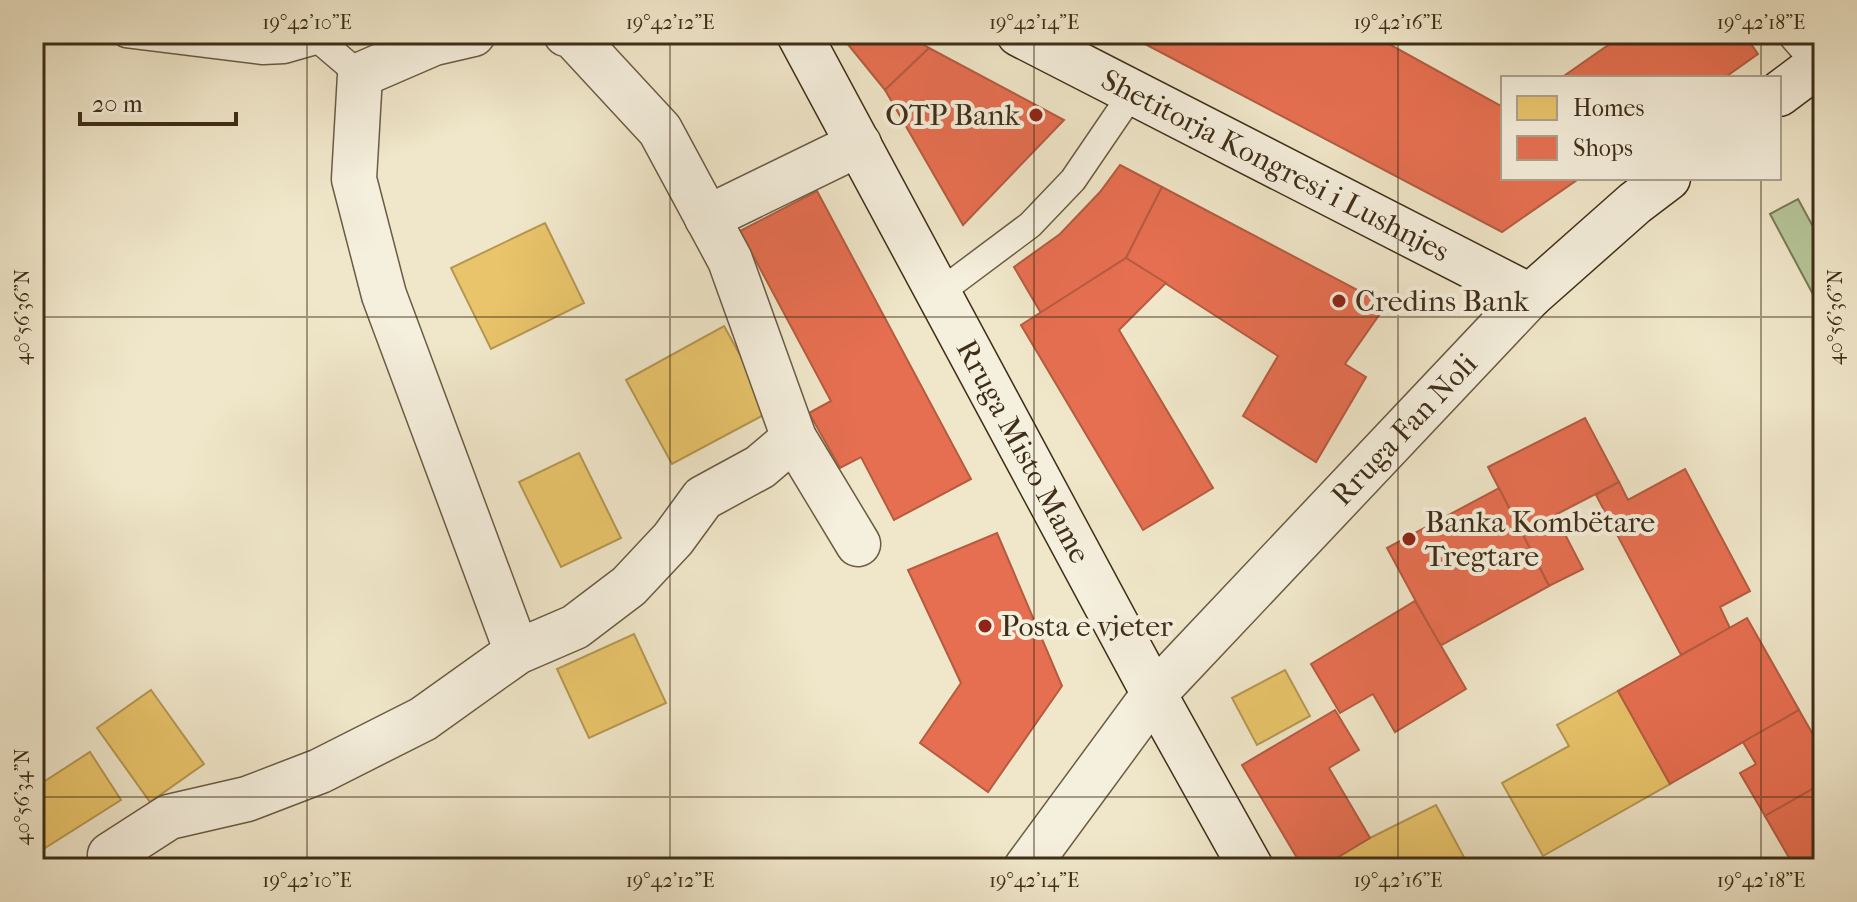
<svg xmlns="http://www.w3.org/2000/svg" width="1857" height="902" viewBox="0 0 1857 902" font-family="'IM FELL French Canon',serif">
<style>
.green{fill:#b6c699;stroke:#7a7a58;stroke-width:2}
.homes{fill:#e9c46a;stroke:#b69751;stroke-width:2}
.shops{fill:#e76f51;stroke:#b55c40;stroke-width:2}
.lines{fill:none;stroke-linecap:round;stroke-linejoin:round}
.service-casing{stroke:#6b5c44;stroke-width:29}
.minor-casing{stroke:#6b5c44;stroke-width:47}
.tertiary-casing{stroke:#6b5c44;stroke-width:47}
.secondary-casing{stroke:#3f2e17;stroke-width:47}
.service{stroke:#f5efdd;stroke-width:26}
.minor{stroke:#f5efdd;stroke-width:44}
.tertiary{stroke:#f5efdd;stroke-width:44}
.secondary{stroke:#f5efdd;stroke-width:44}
.ticks{fill:none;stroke:#3f2e17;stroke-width:2;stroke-opacity:0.45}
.poi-dot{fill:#8f2418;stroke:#f5efdd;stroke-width:3}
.labels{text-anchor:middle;stroke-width:8;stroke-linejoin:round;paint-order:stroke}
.poi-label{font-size:30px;fill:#3f2e17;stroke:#f5efdd;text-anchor:start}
.street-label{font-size:30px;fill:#3f2e17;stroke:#f5efdd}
.neatline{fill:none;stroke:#3f2e17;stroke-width:3}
.ticks-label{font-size:20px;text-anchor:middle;fill:#3f2e17}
</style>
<rect width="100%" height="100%" fill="#f0e7ca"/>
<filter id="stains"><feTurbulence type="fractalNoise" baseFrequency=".0025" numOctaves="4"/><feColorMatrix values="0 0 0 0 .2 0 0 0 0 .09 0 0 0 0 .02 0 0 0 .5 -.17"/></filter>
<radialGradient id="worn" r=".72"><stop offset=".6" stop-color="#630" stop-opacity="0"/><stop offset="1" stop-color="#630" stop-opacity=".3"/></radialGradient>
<polygon class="green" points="1798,199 1823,245 1823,313 1770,214"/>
<g class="homes">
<polygon points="545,223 584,303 491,349 451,268"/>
<polygon points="724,326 771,411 672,464 626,380"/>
<polygon points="579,453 621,538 561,567 519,482"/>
<polygon points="634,634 666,703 589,738 557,669"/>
<polygon points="1285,670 1310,716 1257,745 1232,698"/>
<polygon points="151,690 204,764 150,802 97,728"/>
<polygon points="1618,691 1670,784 1543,856 1502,783 1569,746 1557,725"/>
<polygon points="90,752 121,800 34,855 34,788"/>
<polygon points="1436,805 1465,859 1448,868 1320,868 1370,838"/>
</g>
<g class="shops">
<polygon points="844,34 906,34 929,48 885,90 846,42"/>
<polygon points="1126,34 1371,34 1503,107 1503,178 1580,178 1502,232"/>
<polygon points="1624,34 1744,34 1758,54 1724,78 1561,78"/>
<polygon points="929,48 1064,120 963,225 885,90"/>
<polygon points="1120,165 1162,187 1126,258 1041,313 1014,267 1060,234 1100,192"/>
<polygon points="1162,187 1386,305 1345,364 1366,377 1316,462 1243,416 1278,356 1126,258"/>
<polygon points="817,191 971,479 894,520 861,457 840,468 809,413 831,401 740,231"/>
<polygon points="1126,258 1166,283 1119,330 1213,488 1143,530 1021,325"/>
<polygon points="1585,418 1619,482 1555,515 1583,569 1549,586 1488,467"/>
<polygon points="1685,469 1750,591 1720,607 1730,628 1681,655 1596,495 1619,482 1628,500"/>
<polygon points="1499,488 1549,586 1440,646 1387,548"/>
<polygon points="997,533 1062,686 988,792 920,743 961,683 908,570"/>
<polygon points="1415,601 1466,689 1395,732 1373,694 1340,713 1311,664"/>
<polygon points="1747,618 1799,710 1670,784 1618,691"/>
<polygon points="1335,710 1359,750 1329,768 1370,838 1320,868 1303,868 1242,765"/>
<polygon points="1799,710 1823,752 1823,783 1765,816 1740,773 1756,764 1743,742"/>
<polygon points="1823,783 1823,868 1795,868 1765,816"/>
</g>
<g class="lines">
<g class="service-casing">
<g id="service">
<polyline points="126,34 263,51 284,50 319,40"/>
<polyline points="317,34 319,40 360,75"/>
<polyline points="1790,34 1817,65"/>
<polyline points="939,293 1030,225 1073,180 1133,92"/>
</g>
</g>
<g class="minor-casing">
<g id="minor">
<polyline points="473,34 434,43 360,75 354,179 384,295 517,652"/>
<polyline points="566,34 573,36 660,130 730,260 794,438 858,544"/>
<polyline points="707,218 859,144"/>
<polyline points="110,855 169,817 247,799 320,771 423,719 517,652 575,627 629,586 673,539 703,498 760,467 794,438"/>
</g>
</g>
<g class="tertiary-casing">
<g id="tertiary">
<path id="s1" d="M1026,868L1154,694L1530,296"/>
</g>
</g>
<g class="secondary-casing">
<g id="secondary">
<path id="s2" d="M799,34L1154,694L1251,868"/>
<path id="s3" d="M1019,34L1530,296L1635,203L1668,178"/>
<polyline points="1779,94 1823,61"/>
</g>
</g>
<use href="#service" class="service"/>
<use href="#minor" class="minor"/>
<use href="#tertiary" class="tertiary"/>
<use href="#secondary" class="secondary"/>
</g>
<path class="ticks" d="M307,34V868M670,34V868M1034,34V868M1398,34V868M1761,34V78M1761,178V868M34,317H1823M34,797H1823"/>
<g class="poi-dot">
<circle cx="1036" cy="115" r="8"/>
<circle cx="1339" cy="301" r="8"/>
<circle cx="1409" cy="539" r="8"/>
<circle cx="985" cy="626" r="8"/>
</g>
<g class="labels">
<g class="poi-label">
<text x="1020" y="125" text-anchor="end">OTP Bank</text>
<text x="1355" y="311">Credins Bank</text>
<text x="1425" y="532">Banka Kombëtare<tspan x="1425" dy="34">Tregtare</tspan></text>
<text x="1001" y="636">Posta e vjeter</text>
</g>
<g class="street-label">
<text dy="10" stroke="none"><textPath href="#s3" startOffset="288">Shetitorja Kongresi i Lushnjes</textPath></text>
<text dy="10" stroke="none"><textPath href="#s1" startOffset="580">Rruga Fan Noli</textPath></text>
<text dy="10" stroke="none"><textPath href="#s2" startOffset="474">Rruga Misto Mame</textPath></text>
</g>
</g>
<rect width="1857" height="902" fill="none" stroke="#f0e7ca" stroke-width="88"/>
<rect x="1501" y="76" width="280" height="104" fill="#f5efdd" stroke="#aca28e" stroke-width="2"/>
<rect x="1517" y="96" width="40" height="24" fill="#e9c46a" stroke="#aca28e" stroke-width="2"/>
<text x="1573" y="116" font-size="24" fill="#3f2e17">Homes</text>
<rect x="1517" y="136" width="40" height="24" fill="#e76f51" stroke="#aca28e" stroke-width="2"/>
<text x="1573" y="156" font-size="24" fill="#3f2e17">Shops</text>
<path d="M80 112v12h156v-12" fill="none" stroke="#3f2e17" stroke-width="4"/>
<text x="92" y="112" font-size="24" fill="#3f2e17" stroke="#f5efdd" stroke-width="6" paint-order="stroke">20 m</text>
<rect x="44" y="44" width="1769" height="814" class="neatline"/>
<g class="ticks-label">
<text x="307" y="29">19°42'10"E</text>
<text x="670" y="29">19°42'12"E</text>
<text x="1034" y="29">19°42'14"E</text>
<text x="1398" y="29">19°42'16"E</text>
<text x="1761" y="29">19°42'18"E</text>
<text transform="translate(22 317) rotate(-90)" y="7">40°56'36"N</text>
<text transform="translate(1835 317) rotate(-90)" y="7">40°56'36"N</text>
<text transform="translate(22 797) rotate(-90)" y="7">40°56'34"N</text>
<text x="307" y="887">19°42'10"E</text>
<text x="670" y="887">19°42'12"E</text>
<text x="1034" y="887">19°42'14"E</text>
<text x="1398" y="887">19°42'16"E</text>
<text x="1761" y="887">19°42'18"E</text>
</g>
<rect width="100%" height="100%" filter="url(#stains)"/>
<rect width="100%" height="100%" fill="url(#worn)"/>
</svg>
